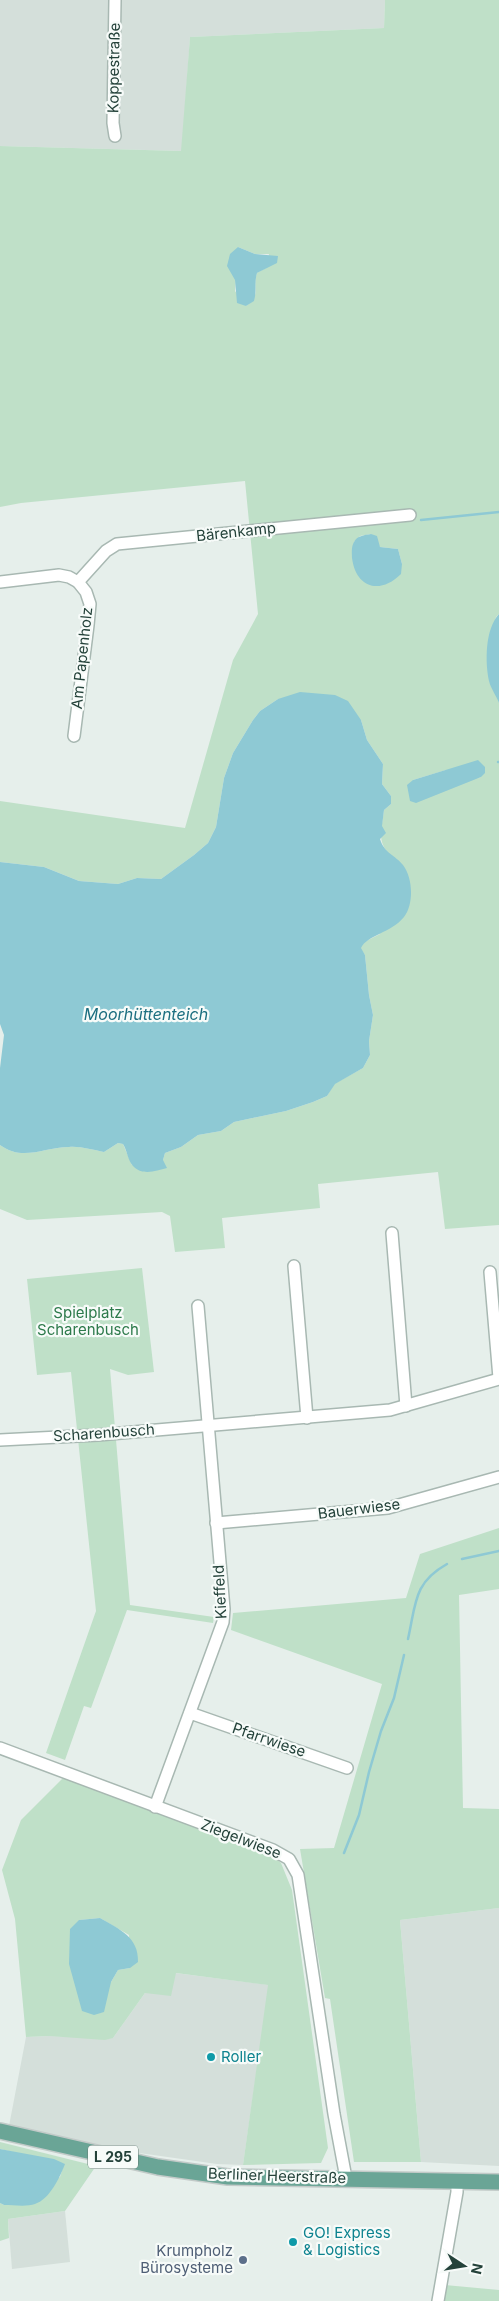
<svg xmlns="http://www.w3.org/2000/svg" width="499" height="2301" viewBox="0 0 499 2301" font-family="Inter,sans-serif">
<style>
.built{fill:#d4dfda}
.green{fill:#bfe0c8;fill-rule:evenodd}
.water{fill:#8ec9d4}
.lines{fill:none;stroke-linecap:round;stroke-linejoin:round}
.stream{stroke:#8ec9d4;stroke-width:2.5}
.street-casing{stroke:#a8b8b2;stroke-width:14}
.primary-casing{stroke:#c2cac8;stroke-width:18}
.street{stroke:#fff;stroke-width:11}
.primary{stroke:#6aa596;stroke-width:15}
.culture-dot{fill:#0f9aa8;stroke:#f7fbf9;stroke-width:2}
.service-dot{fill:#5c6f8a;stroke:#f7fbf9;stroke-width:2}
.labels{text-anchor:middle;stroke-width:4.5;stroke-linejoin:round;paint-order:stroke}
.shield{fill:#f7fbf9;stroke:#637a73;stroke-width:1}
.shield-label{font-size:14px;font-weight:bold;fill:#24423a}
.street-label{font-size:15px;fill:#24423a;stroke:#f7fbf9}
.park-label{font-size:15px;fill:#2d7a4b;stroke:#f7fbf9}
.culture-label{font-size:15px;fill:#0d838f;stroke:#f7fbf9;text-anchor:start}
.service-label{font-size:15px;fill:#4e5e75;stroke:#f7fbf9;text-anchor:end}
.water-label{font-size:16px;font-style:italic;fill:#1c6f80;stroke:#f7fbf9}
</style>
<rect width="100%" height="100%" fill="#e6efeb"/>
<g class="built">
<polygon points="0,0 385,0 384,28 190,37 182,151 0,146"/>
<polygon points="499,1908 499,2166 421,2162 400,1920"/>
<polygon points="175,1973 269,1985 243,2165 217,2164 97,2147 9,2126 26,2037 49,2036 113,2038 145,1993"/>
<polygon points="65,2211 70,2262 12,2269 8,2219"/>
</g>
<g class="green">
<path d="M385,0H499V614L496,617L488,659L499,703V1225L445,1229L438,1172L318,1184L320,1208L222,1218L225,1248L175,1252L170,1216L162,1212L27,1220L0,1209V1145C23,1162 44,1147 69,1147C80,1146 93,1150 104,1152L118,1143L123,1144L132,1165L163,1160L165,1153L181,1147L198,1135L221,1131L234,1122L286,1111L313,1102L327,1096L334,1084L363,1068L370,1055L369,1041L373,1015L369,995L365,955L360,948L364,942L380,934L390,855C376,841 382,828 384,810L391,804V796L382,784L383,764L367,740L361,720L278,699L260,711L253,720L233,753L224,778L216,827L208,843L194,855L161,879L137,878L118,884L79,881L44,867L0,862V801L185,828L233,660L258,614L245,481L21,503L0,507V146L181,151L190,37L384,28ZM238,247L255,254H269L266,268L257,273C252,288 262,295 246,306L235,291ZM371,534L380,547L398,549L402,564L354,542L360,536ZM446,770L481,778L413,780Z"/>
<polygon points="142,1268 154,1372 128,1375 110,1369 130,1605 214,1617 213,1623 127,1610 91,1708 84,1706 65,1760 46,1753 96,1611 71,1372 37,1375 27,1279"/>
<polygon points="499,1528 499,1589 459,1595 463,1808 499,1809 499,1908 400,1920 421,2162 354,2162 330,1999 325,1998 300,1849 334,1848 382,1684 231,1630 233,1613 406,1598 420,1554"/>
<path d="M63,1778L269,1853L281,1863L292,1890L328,2148L321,2163L243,2165L268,1985L176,1973L171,1996L145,1993L113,2038L105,2040L49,2036L26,2037L15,1919L2,1870L21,1820ZM100,1918L129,1935L130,1968L118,1970L111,1982L79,1920Z"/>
<polygon points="0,2142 96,2166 65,2211 8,2219 9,2238 0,2241 0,2203 4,2205 60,2177 64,2164 0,2149"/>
<polygon points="445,2285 499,2290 499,2301 442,2301"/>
</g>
<g class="water">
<path d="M238,247L255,254L278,256L277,263L257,273C254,283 257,291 254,301L246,306L237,303L235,280L227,266L230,254Z"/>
<path d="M371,534L377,536L380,547L398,549L402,564L401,574C380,595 356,588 352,558C352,553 351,547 354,542C357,536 364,535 371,534Z"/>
<path d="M499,614V703C496,695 491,689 489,681C485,662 485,629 499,614Z"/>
<path d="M300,692L335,695L348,701L361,720L367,740L383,764L382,784L391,796V804L384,810L382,826L386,833L380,839C384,853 395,855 403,865C413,878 414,904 404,917C391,933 367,935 361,948L365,955L369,995L373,1015L369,1041L370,1055L363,1068L335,1084L327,1096L313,1102L286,1111L234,1122L221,1131L198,1135L181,1147L165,1153L163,1160L167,1168C156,1171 142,1176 133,1166C128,1161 127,1150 123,1144L118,1143L104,1152C93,1150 80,1146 69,1147C44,1147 23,1162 0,1145V1068L4,1035L0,1024V862L44,867L79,881L118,884L137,878L161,879L194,855L208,843L216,827L224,778L233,753L253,720L260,711L278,699Z"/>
<polygon points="478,760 485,767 485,773 481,777 416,803 410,801 407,785 413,780"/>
<path d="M100,1918C119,1929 139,1937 138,1962L130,1968L118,1970L111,1982L104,2012L94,2015L82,2011L69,1964L70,1929L79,1920Z"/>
<path d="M0,2149L54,2159L65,2164C60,2177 50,2199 35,2204C27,2207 13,2205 4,2205L0,2203Z"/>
</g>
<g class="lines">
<g class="stream">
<polyline points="421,520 499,512"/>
<polyline points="498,762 499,762"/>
<polyline points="462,1559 499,1551"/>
<path d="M408,1639C416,1604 413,1583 447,1564"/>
<polyline points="344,1853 359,1815 369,1772 381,1731 394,1698 404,1655"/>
</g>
<g class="street-casing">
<g id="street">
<polyline points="115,0 113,123 115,136"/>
<polyline points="0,582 59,575 69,577 78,582 86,592 90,604 88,625 74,736"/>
<polyline points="78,582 106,551 117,544 410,515"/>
<polyline points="392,1233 406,1406"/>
<polyline points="294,1266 307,1418"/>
<polyline points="490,1272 499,1378"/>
<polyline points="0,1440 98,1435 390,1410 499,1379"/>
<polyline points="216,1523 388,1508 499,1477"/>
<polyline points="190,1713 347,1768"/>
<polyline points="0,1748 273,1850 289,1859 298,1875 334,2114 346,2178"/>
<polyline points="155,1807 223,1622 224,1609 198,1306"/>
<polyline points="438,2301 457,2192 457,2181"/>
</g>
</g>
<g class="primary-casing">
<polyline id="primary" points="0,2131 158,2167 228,2177 499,2182"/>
</g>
<use href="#street" class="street"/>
<use href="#primary" class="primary"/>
</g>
<g class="culture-dot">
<circle cx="211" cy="2057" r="5"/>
<circle cx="293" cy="2242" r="5"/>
</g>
<circle class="service-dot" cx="243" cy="2260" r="5"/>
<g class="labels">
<rect class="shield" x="88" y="2145.5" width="50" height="23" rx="4"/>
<g class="shield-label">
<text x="113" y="2162">L 295</text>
</g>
<g class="street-label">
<text transform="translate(114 68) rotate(-89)" y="5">Koppestraße</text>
<text transform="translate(236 532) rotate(-6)" y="5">Bärenkamp</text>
<text transform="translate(82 658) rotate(-84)" y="5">Am Papenholz</text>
<text transform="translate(104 1433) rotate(-4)" y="5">Scharenbusch</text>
<text transform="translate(359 1509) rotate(-7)" y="5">Bauerwiese</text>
<text transform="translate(220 1592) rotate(-93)" y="5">Kieffeld</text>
<text transform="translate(269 1740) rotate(19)" y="5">Pfarrwiese</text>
<text transform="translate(241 1839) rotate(21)" y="5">Ziegelwiese</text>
<text transform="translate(277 2176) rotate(2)" y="5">Berliner Heerstraße</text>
</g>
<g class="park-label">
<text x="88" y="1318">Spielplatz<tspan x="88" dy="17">Scharenbusch</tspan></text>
</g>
<g class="culture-label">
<text x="221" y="2062">Roller</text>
<text x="303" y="2238">GO! Express<tspan x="303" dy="17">&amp; Logistics</tspan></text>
</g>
<g class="service-label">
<text x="233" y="2256">Krumpholz<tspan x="233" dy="17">Bürosysteme</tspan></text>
</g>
<g class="water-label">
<text x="146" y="1020">Moorhüttenteich</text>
</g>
</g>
<g transform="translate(464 2266) rotate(102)" stroke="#f7fbf9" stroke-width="4" paint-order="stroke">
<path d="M0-4L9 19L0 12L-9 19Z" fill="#24423a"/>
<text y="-8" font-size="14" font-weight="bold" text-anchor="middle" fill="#24423a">N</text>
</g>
</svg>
